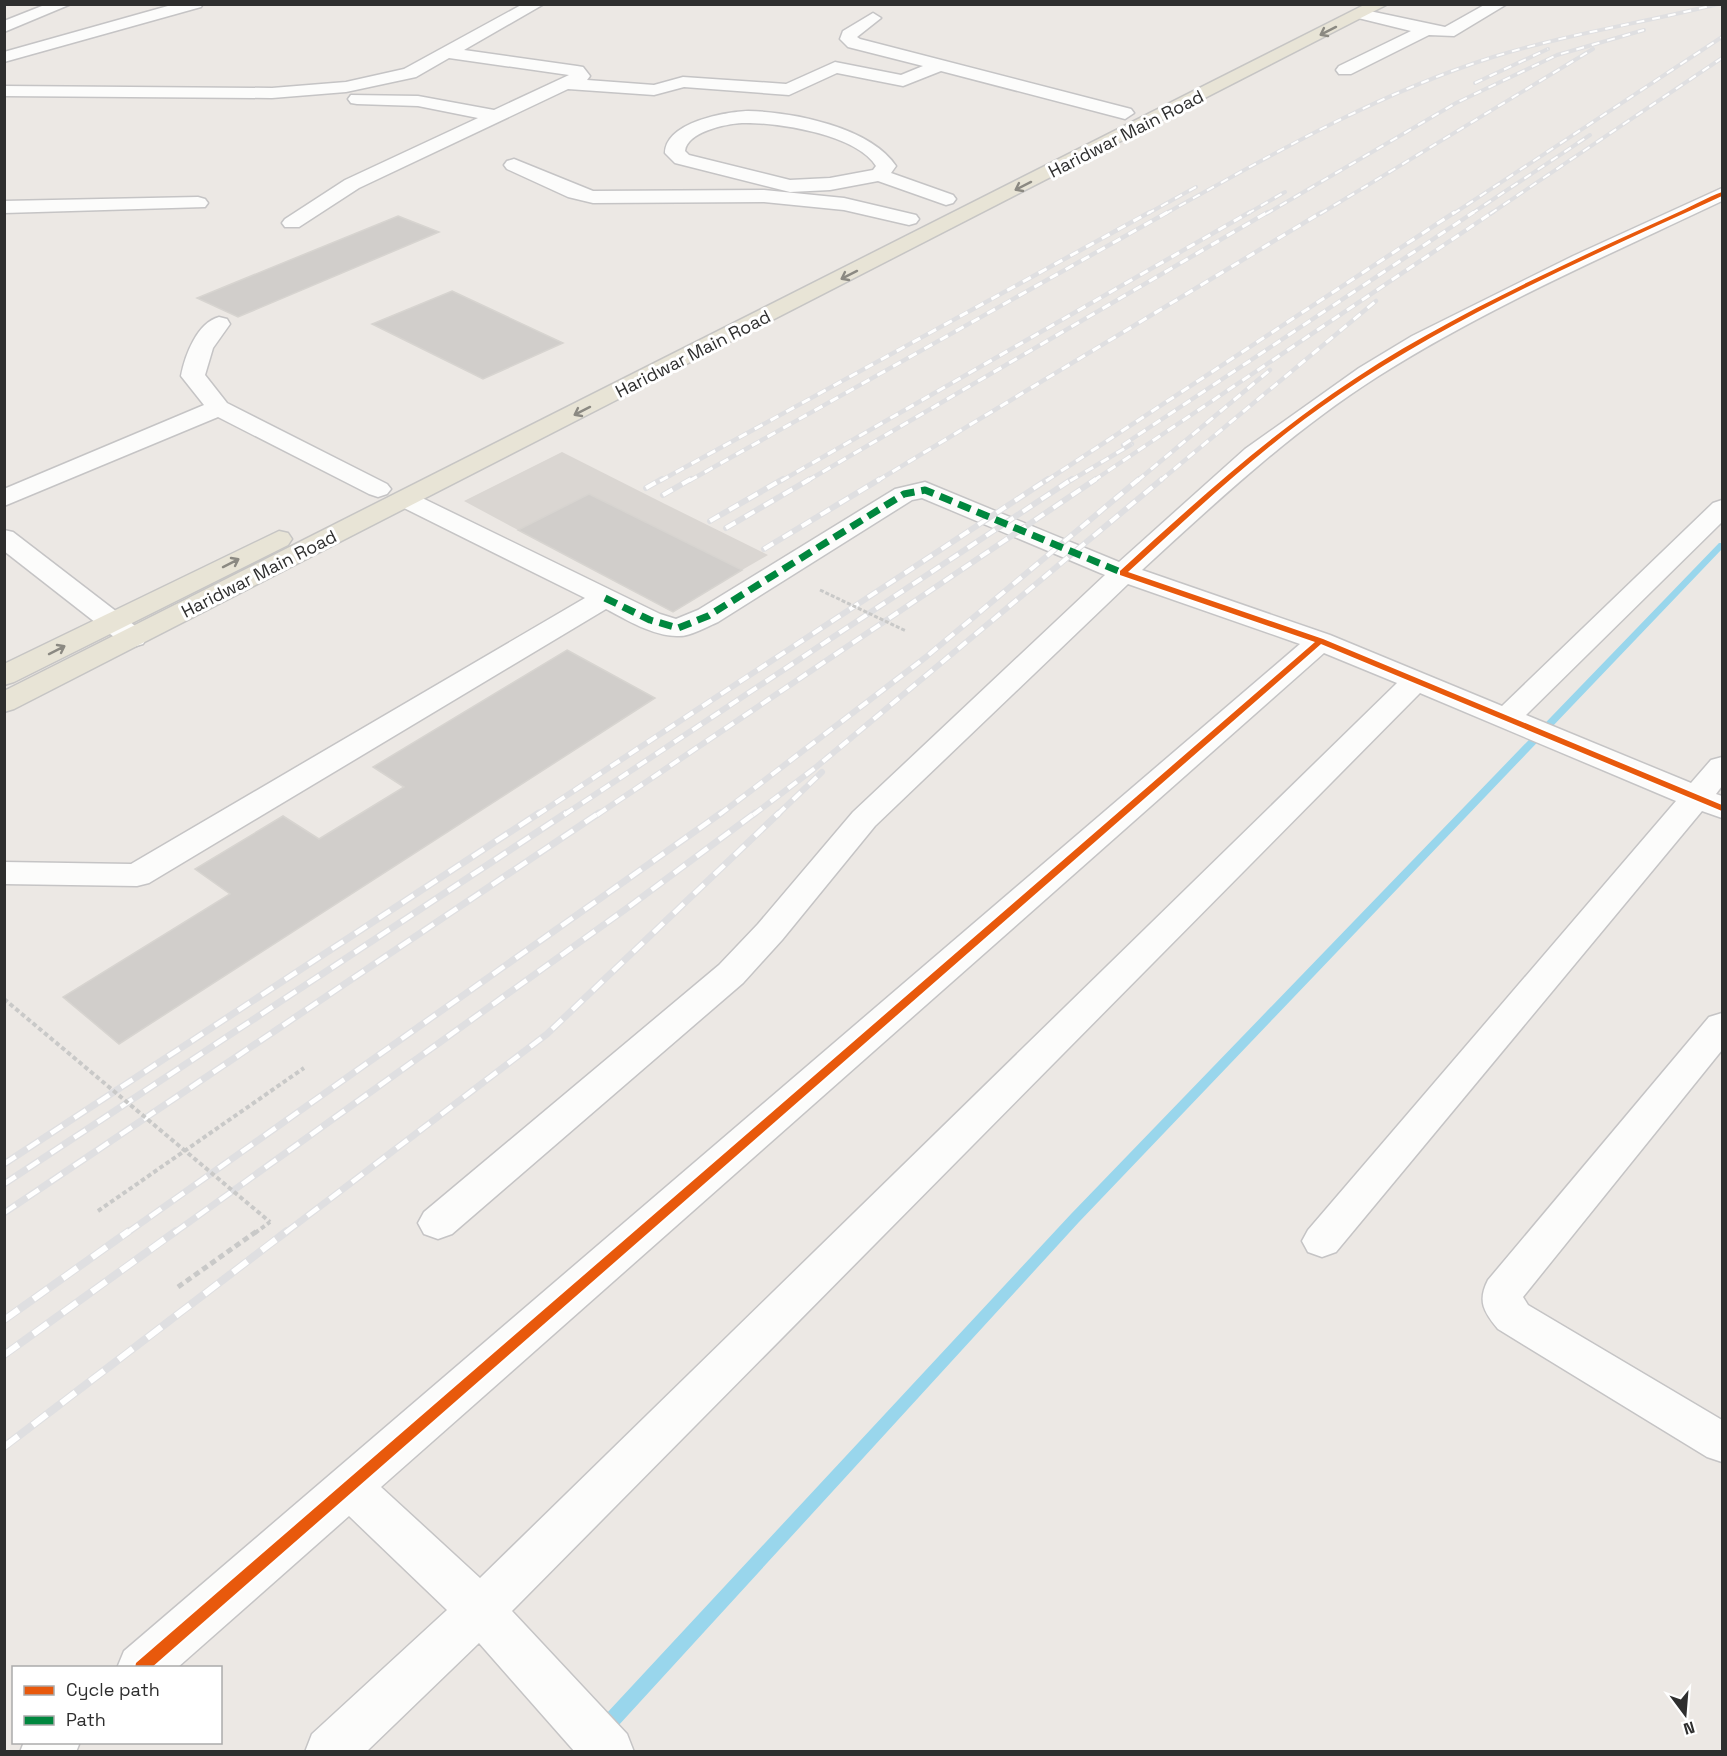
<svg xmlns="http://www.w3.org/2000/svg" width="1727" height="1756" viewBox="0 0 1727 1756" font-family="'Space Grotesk',sans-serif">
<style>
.plaza{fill:#dad6d2}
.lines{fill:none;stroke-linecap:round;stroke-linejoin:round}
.stream{fill:#99d6ec;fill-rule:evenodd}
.building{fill:#d1cecb;stroke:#d7d4d0;stroke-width:1.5}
.minor-casing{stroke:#c5c4c5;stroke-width:3}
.major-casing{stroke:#c6c5c4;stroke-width:3}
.path-far1{stroke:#c9c9c8;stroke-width:4;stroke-dasharray:4.5 3;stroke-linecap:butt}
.path{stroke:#c9c9c8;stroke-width:5;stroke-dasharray:6 4;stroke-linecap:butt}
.minor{fill:#fcfcfb;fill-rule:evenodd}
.major{fill:#e8e4d6;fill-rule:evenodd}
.rail-far4-casing{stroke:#dfdfe1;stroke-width:4}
.rail-far3-casing{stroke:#dfdfe1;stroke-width:4.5}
.rail-far2-casing{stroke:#dfdfe1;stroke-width:6}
.rail-far1-casing{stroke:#dfdfe1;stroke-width:7}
.rail-casing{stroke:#dfdfe1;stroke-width:8}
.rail-far4{stroke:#fff;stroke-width:2;stroke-dasharray:8;stroke-linecap:butt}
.rail-far3{stroke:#fff;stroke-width:3;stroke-dasharray:9;stroke-linecap:butt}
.rail-far2{stroke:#fff;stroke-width:4;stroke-dasharray:11;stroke-linecap:butt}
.rail-far1{stroke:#fff;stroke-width:4.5;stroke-dasharray:14;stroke-linecap:butt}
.rail{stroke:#fff;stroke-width:6;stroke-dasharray:18;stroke-linecap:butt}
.path-bridge-far1{stroke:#c9c9c8;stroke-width:3;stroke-dasharray:4 2;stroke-linecap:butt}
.path-bridge{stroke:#c9c9c8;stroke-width:4;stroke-dasharray:4.5 3;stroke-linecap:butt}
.quiet{stroke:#00873e;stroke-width:7;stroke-dasharray:13 7;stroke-linecap:butt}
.cycleway-casing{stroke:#fff;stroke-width:4}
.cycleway{fill:#e8590c;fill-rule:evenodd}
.oneway{stroke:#8b8982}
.labels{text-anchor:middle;stroke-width:6;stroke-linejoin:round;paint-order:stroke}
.far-street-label{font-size:18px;fill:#2e2e2e;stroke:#fff}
</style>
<rect width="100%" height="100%" fill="#ece8e4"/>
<polygon class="plaza" points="562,452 663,503 768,555 742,570 589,494 518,530 464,501"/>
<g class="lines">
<polygon class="stream" points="1719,543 1722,543 1722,549 1079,1222 618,1726 612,1728 606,1726 604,1720 606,1714 1071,1214"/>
</g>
<g class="building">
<polygon points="398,216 439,232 238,317 197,298"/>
<polygon points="452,291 563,343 483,379 372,324"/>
<polygon points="589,494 742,570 673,612 518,530"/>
<polygon points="567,650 655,698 119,1044 63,997 230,894 195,869 283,816 319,839 404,787 373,767"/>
</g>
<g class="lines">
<g class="minor-casing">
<g id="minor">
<polygon points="47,4 71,4 4,32 4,21"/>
<polygon points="175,4 203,4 201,7 4,62 4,52"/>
<polygon points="523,4 544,4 464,50 577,66 583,67 590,76 587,80 654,85 683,77 786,84 835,62 901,75 923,66 848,47 840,39 843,31 873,13 881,18 857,37 860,39 1131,109 1134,113 1125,119 941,71 903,86 837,73 789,95 684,87 654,95 568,89 359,188 299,227 285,227 282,223 285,219 345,180 478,118 418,106 357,104 351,103 348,99 351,95 418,96 494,110 569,75 449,58 416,77 346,92 272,98 4,96 4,86 272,88 346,82 404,69"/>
<polygon points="1486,4 1507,4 1454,36 1429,35 1351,74 1339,74 1336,70 1339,66 1411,31 1354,17 1352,14 1354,11 1360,9 1445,27"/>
<path d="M748,111C793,112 870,127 896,166L891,173L953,195L956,199L953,203L946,205L878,181L830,190L790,192L675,163L665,153C666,122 725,112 748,111ZM742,123C776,122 856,134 876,166L873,170L830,178L790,180L689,155L685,151C687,132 725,124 742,123Z"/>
<polygon points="514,159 593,191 764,190 844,198 916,215 919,219 916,223 909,225 844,210 764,202 593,203 568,197 507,169 504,165 507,161"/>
<path d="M1722,188V201C1606,256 1486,308 1377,377C1291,432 1217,501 1142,570L1330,635L1502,706L1713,503L1722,500V522L1526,715L1691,783L1711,760L1722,757V786L1716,794L1722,796V818L1702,811L1336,1252L1322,1257L1308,1252L1302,1241L1308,1230L1676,801L1420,693L512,1611L627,1734L634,1752H575L479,1643L366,1752H305L312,1734L447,1610L349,1516L177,1668H117L124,1651L1300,644L1128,584L875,826L782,940L743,983L452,1234L438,1239L424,1234L418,1223L424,1212L719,965L758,924L853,812L1105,575L922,498L912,500L718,622C706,627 690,637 677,636C653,636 627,620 606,609L149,883L137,886L4,884V862L131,864L585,598L398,505L394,500L398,495L407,492L416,495L660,614L676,619L698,610L895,489L925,482L1119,562L1245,449L1359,368L1412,336L1573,256ZM1324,653L1397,683L480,1578L381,1487Z"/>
<polygon points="198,197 205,199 208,203 205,207 4,213 4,201"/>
<path d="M219,317L227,319L230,324L213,348L205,375L227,403L387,484L391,489L387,494L378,497L369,494L218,417L4,506V489L204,405L181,376C185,355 197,323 219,317Z"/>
<polygon points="4,530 13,532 143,632 147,638 143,644 133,647 123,644 4,551"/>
<path d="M1722,1013V1050L1523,1297L1528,1305L1722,1420V1462L1707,1457L1498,1329C1484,1312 1477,1301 1488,1280L1709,1017Z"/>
<polygon points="24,1742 80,1742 76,1752 20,1752"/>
</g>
</g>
<g class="major-casing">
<g id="major">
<polygon points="1366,4 1388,4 14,709 4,712 4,691"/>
<polygon points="279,531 288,533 292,539 288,545 14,682 4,685 4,664"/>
</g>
</g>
<g class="path-far1">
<polyline points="98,1211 304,1068"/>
<polyline points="255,1233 270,1222"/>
</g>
<polyline class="path" points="178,1287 257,1231"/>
<use href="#minor" class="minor"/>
<use href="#major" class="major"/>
<g class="rail-far4-casing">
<g id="rail-far4">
<polyline points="1475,83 1548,49"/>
<polyline points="1147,214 1196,187"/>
<path d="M1165,214C1271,155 1376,94 1493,57C1567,34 1643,23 1718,4"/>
<polyline points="1247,214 1285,192"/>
<polyline points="1266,214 1456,103 1557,55 1644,30"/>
<polyline points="1320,214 1593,49"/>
<polyline points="1453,214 1722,37"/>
<polyline points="1471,214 1590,135"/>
<polyline points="1490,214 1722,58"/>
</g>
</g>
<g class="rail-far3-casing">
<g id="rail-far3">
<polyline points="1123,445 1474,212"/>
<polyline points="660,481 1150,212"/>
<polyline points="689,481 1168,212"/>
<polyline points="781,481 1250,212"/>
<polyline points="807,481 1268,212"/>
<polyline points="877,481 1322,212"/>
<polyline points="1046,481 1455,212"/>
<polyline points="1070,481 1132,444"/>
<polyline points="1093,481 1493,212"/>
<polyline points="1137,481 1270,370"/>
<polyline points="1160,481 1376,301"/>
</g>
</g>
<g class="rail-far2-casing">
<g id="rail-far2">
<polyline points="646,488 662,479"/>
<polyline points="663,495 691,479"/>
<polyline points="710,521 783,479"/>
<polyline points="726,528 810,479"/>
<polyline points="764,549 880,479"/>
<polyline points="537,815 1048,479"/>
<polyline points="564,815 1072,479"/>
<polyline points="597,815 1096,479"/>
<polyline points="719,815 926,657 1139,479"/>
<polyline points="753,815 815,768 1162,479"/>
<polyline points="777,815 822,772"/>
</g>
</g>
<g class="rail-far1-casing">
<g id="rail-far1">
<polyline points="4,1164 539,813"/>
<polyline points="4,1184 566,813"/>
<polyline points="4,1213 599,813"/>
<polyline points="127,1233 721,813"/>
<polyline points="174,1233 630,906 755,813"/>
<polyline points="285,1233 547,1034 779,813"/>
</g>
</g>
<g class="rail-casing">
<g id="rail">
<polyline points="4,1320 129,1231"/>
<polyline points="4,1355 176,1231"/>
<polyline points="4,1447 287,1231"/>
</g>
</g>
<use href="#rail-far4" class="rail-far4"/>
<use href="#rail-far3" class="rail-far3"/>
<use href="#rail-far2" class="rail-far2"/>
<use href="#rail-far1" class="rail-far1"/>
<use href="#rail" class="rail"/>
<polyline class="path-bridge-far1" points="820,590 906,631"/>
<polyline class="path-bridge" points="4,999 270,1222"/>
<polyline class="quiet" points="605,598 650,620 678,628 708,616 904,494 925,490 1123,573"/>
<g class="cycleway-casing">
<path id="cycleway" d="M1722,192V196C1592,256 1459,313 1340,394C1263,446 1196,510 1128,572L1323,639L1722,805V811L1321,644L151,1668H135L136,1663L1315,642L1120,575V571C1188,509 1256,447 1332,394C1416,335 1510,290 1602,247C1628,235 1655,223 1681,211C1694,205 1708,197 1722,192Z"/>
</g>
<use href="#cycleway" class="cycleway"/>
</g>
<defs><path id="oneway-shaft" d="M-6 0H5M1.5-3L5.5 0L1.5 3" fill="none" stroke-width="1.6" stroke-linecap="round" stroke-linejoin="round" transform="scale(1.5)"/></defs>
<g class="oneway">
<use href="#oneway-shaft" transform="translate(1328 31) rotate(153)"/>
<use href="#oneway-shaft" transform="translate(1023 186) rotate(153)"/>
<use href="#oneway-shaft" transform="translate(849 275) rotate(153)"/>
<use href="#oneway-shaft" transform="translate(582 411) rotate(153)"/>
<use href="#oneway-shaft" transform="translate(231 563) rotate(-27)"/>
<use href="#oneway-shaft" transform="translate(57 650) rotate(-27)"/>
</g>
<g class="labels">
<g class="far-street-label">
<text transform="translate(1126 134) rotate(-27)" y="6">Haridwar Main Road</text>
<text transform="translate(693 354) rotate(-27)" y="6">Haridwar Main Road</text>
<text transform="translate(259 574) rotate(-27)" y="6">Haridwar Main Road</text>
</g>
</g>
<rect width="1727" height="1756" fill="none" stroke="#2e2e2e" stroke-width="12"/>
<rect x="12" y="1666" width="210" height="78" fill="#ffffff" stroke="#ababab" stroke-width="1.5"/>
<rect x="24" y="1686" width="30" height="9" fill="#e8590c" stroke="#ababab" stroke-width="1.5"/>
<text x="66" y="1696" font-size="18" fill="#2e2e2e">Cycle path</text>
<rect x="24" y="1716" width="30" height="9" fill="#00873e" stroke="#ababab" stroke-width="1.5"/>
<text x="66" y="1726" font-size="18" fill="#2e2e2e">Path</text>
<g transform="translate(1685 1714) rotate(164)" stroke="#ffffff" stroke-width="4.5" paint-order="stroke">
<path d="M0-4.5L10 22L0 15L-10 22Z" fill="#2e2e2e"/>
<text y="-9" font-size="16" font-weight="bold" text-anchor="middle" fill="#2e2e2e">N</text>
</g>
</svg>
